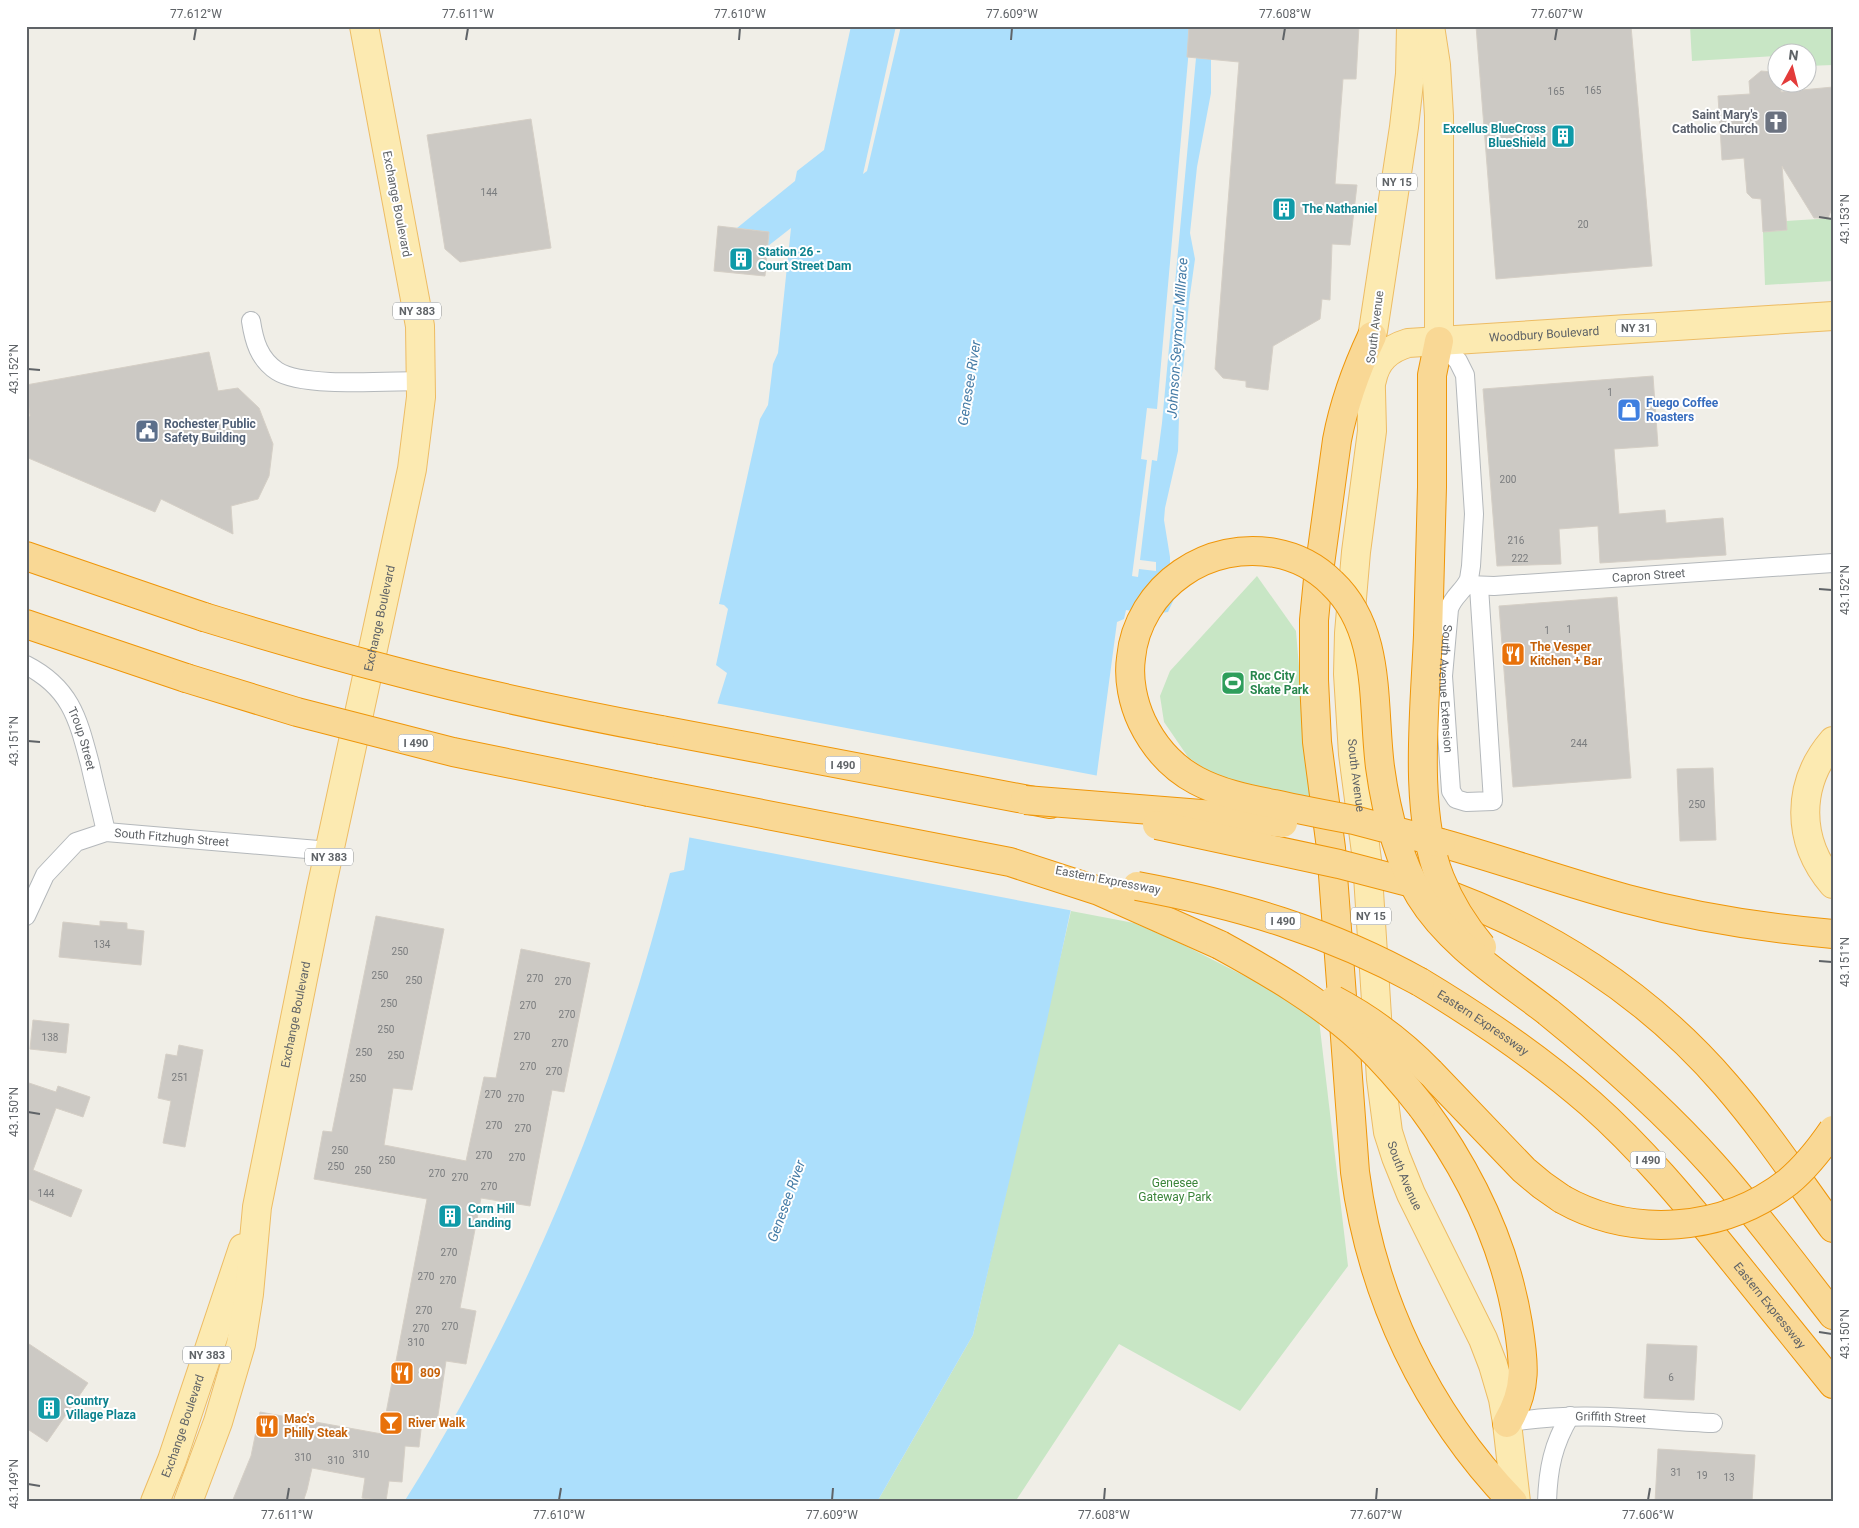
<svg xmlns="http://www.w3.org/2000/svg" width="1859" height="1528" viewBox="0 0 1859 1528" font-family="Roboto,sans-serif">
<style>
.green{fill:#c8e6c5}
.water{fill:#acdffc}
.pier{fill:#f0eee7}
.building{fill:#ccc9c4;stroke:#d5cfc6}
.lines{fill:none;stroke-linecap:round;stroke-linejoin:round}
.minor-casing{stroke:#b4b8bb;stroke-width:20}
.primary-casing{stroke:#edbc64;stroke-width:30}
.motorway-casing{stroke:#ef9609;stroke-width:30}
.minor{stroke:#fff;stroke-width:18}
.primary{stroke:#fceab1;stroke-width:28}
.motorway{stroke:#f9d895;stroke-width:28}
.motorway-bridge-casing{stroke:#ef9609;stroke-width:30;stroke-linecap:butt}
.motorway-bridge{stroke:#f9d895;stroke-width:28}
.ticks{fill:none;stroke:#5f6367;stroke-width:2}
.labels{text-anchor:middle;stroke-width:4;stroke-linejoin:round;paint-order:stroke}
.number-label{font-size:10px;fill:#7a7c7e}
.shield{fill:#fff;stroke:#8f9295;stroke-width:1}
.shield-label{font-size:11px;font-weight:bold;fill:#5f6367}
.worship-label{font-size:12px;font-weight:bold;fill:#5b616d;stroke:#fff;text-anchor:end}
.culture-label{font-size:12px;font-weight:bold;fill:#0d838f;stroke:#fff;text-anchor:start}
.street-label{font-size:12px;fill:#5f6367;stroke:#fff}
.shop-label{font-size:12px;font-weight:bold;fill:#366cbe;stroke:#fff;text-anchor:start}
.service-label{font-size:12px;font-weight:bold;fill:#4e5e75;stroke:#fff;text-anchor:start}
.food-label{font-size:12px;font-weight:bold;fill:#c56008;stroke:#fff;text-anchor:start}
.leisure-label{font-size:12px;font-weight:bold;fill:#27864d;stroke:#fff;text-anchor:start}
.park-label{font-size:12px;fill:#3b8439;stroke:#fff}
.water-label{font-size:14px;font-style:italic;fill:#447ba6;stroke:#fff}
.neatline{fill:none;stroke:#5f6367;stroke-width:2}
.ticks-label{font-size:12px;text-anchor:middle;fill:#5f6367}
</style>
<rect width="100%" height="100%" fill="#f0eee7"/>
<g class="green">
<polygon points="1690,26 1833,26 1833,65 1807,66 1806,52 1776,52 1776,56 1692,61"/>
<polygon points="1833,218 1833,281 1765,285 1763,232 1787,230 1786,221"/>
<polygon points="1257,576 1296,631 1310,798 1225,783 1188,757 1164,722 1160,696 1170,671"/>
<polygon points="1071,911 1134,923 1176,941 1272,990 1319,1020 1348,1266 1240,1411 1119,1344 1015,1502 877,1502 973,1335"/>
</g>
<path class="water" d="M851,26H896L863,174L867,171L901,26H1191L1157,409L1147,408L1141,459L1147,460L1132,576L1138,577L1139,569L1156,571V562L1140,560L1152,460L1157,461L1162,423L1196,58L1211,59V93L1197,167L1190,233L1195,259L1189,302L1183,370L1180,382L1178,451L1165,508L1164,520L1170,557V572L1175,591L1174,599L1168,612L1153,614L1126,610L1124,619L1117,622L1092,811L1046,1025L973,1335L877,1502H404C527,1306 613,1097 670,873L684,870L705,743L727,673L716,665L728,609L724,605L719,604L760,419L768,405L773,364L778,353L791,228L768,246L769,232L737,228L795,181L797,171L824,150Z"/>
<polygon class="pier" points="715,703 1099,776 1094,812 1074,911 687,837 703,742"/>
<g class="building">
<polygon points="1189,26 1359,26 1356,79 1343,79 1335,184 1357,185 1350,245 1332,244 1330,300 1322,299 1320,319 1273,346 1268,390 1246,387 1246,381 1223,378 1215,369 1239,62 1187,57"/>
<polygon points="1476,26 1631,26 1652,266 1496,279"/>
<polygon points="1761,71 1773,72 1776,75 1776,82 1781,82 1781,92 1833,87 1833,206 1828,218 1814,218 1782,166 1787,230 1763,232 1761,199 1752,198 1747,193 1744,158 1722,160 1718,96 1750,94 1749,81"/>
<polygon points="531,119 551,248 460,262 445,249 427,135"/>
<polygon points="718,226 769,232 765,276 714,271"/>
<polygon points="209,352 218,391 238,388 259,408 273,444 269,476 258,499 231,506 233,534 161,499 155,512 26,457 26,418 30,416 26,385"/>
<polygon points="1653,376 1658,446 1614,449 1619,514 1665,510 1666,523 1723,518 1726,555 1600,563 1598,526 1559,529 1561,564 1497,566 1483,389"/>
<polygon points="1617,597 1631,778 1513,787 1499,606"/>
<polygon points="1713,768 1716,840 1680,841 1677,769"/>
<polygon points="376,916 444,929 412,1090 393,1088 384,1145 466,1161 484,1077 496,1078 521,949 590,963 564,1092 552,1090 530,1206 481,1198 460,1308 476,1311 466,1364 446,1361 437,1422 422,1421 419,1447 405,1446 402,1482 389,1481 386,1501 362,1498 365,1478 312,1468 307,1490 303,1502 232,1502 251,1456 260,1412 382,1434 427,1199 314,1179 323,1131 332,1132"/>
<polygon points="100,921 127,923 127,929 144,931 141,965 59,957 63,922 100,926"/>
<polygon points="33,1020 69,1024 66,1053 30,1049"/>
<polygon points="179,1045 203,1050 185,1147 163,1143 171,1101 158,1098 166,1054 177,1056"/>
<polygon points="26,1082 56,1092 58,1086 90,1097 83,1117 56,1108 33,1170 82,1190 71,1217 26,1198"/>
<polygon points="26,1342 88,1383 47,1442 26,1428"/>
<polygon points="1647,1344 1697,1346 1694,1400 1644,1398"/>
<polygon points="1658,1449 1755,1455 1752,1502 1655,1502"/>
</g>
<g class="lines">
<g class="minor-casing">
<g id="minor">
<path d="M251,321C254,341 259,359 277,371C303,388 388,381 422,381"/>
<path id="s1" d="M1439,341L1458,361L1465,375L1474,514L1471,566L1469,579C1464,591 1453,596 1449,609L1443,676L1451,791L1456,799L1466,802L1493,801L1479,587"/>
<path id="s2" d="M1467,585L1494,586L1833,563"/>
<path id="s3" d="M26,665C71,688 78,719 90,764C95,787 101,809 106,832"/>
<path id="s4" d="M26,916L45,875L76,842L106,832L330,851"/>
<path id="s5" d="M1507,1423C1575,1410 1645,1420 1713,1423"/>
<path d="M1547,1502C1548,1469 1553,1444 1570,1416"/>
</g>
</g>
<g class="primary-casing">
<g id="primary">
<path id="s6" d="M1411,26L1410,74L1404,127L1370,351L1372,431L1356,552L1349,633L1348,674L1353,754L1367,860L1381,1079L1388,1132L1396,1157L1411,1194L1483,1339L1493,1365L1503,1399L1507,1423L1516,1502"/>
<polyline points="1430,26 1436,65 1439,116 1439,341"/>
<path id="s7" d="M1372,380C1376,360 1388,349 1408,343L1833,316"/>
<path d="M1833,741C1796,784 1796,841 1833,884"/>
<path id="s8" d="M155,1502L172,1460L243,1248"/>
<path id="s9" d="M188,1502L218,1422L241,1344L249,1294L257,1207L321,889L412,469L421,397L420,326L364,26"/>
</g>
</g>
<g class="motorway-casing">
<g id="motorway">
<path d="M1372,336C1356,370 1344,403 1337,440L1318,579L1314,620V680L1317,742L1331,848L1355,1172C1371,1296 1426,1412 1513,1502"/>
<polyline points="26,556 204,617"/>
<polyline points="26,624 186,678"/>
<polyline points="1428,635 1432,487 1432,375 1439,341"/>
<polyline points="661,730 1050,804"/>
<polyline points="649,792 1010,862 1099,891 1220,945"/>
<path d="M1441,843C1503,860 1564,882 1627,899C1694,917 1763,928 1833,934"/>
<path d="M1432,889C1545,928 1648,994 1726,1085C1765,1130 1798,1180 1833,1228"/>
<path id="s10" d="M1420,982C1480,1018 1537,1057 1590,1103C1641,1148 1685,1201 1728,1254C1763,1297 1798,1341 1833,1384"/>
<path d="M1548,1012C1606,1059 1662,1108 1712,1164C1755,1212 1793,1264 1833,1315"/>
<polyline points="1430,1072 1524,1170 1542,1185 1562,1199"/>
<path d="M1422,1107C1470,1172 1505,1244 1518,1324C1524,1361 1528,1389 1507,1423"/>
</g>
</g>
<use href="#minor" class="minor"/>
<use href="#primary" class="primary"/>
<use href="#motorway" class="motorway"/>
<g class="motorway-bridge-casing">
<g id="motorway-bridge">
<path d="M204,617C266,636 328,654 390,670C480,694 570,713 661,730"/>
<path d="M1428,635C1425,708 1413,810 1440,878C1450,903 1465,927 1482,947"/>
<polyline points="186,678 297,712 453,752 649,792"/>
<polyline points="1025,800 1214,815 1283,823"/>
<polyline points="1157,825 1339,864 1412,883"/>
<path d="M1441,843L1354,820C1327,815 1301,810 1274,804C1216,793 1170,780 1142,722C1133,703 1128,679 1131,658C1134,624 1154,592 1182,573C1209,554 1243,547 1275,553C1297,557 1316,567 1332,583C1382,630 1372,704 1380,767C1386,811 1397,857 1420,896C1450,945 1503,977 1548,1012"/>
<path d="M1137,886C1239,905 1328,931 1420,982"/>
<path d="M1220,945C1271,973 1321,1002 1363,1041C1385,1062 1404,1084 1422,1107"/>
<path d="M1334,1000C1370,1019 1402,1043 1430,1072"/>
<path d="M1562,1199C1633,1239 1724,1232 1788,1182C1806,1167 1820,1149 1833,1130"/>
</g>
</g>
<use href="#motorway-bridge" class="motorway-bridge"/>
</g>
<path class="ticks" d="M194,40L196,28M466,40L468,28M739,40L740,28M1011,40L1012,28M1283,40L1285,28M1555,40L1557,28M1819,217L1832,219M28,369L40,370M1819,589L1832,590M28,741L40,742M1819,961L1832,962M28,1112L40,1114M1819,1332L1832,1334M28,1484L40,1486M287,1500L289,1488M559,1500L561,1488M832,1500L833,1488M1104,1500L1105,1488M1376,1500L1377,1488M1648,1500L1650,1488"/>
<defs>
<g id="church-square" transform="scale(1.25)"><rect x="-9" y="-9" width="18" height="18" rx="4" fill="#6b7280" stroke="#fff"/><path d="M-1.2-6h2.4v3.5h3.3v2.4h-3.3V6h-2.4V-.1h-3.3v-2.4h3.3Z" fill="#fff"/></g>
<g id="building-square" transform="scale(1.25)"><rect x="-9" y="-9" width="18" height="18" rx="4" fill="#0f9aa8" stroke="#fff"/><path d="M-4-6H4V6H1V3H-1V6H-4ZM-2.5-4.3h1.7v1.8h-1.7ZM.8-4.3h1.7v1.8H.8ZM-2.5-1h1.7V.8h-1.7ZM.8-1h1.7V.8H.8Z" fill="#fff"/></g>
<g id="shop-square" transform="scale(1.25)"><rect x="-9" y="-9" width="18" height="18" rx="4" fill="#3f7fe0" stroke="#fff"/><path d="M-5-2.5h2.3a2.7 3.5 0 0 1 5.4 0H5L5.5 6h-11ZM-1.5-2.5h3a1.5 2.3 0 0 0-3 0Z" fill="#fff"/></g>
<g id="civic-square" transform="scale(1.25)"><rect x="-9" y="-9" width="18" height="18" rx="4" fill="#5c6f8a" stroke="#fff"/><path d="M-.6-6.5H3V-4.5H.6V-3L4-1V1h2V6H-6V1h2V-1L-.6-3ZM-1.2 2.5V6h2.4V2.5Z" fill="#fff"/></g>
<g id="restaurant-square" transform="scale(1.25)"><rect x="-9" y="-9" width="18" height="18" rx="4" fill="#e8710a" stroke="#fff"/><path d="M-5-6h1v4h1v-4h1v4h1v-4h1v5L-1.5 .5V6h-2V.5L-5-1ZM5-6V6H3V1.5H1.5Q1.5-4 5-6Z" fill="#fff"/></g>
<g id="stadium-square" transform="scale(1.25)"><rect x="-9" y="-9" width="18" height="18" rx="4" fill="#2e9e5b" stroke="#fff"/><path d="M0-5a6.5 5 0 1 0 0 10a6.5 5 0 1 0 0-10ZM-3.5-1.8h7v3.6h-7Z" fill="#fff"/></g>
<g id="bar-square" transform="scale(1.25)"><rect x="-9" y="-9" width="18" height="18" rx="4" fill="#e8710a" stroke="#fff"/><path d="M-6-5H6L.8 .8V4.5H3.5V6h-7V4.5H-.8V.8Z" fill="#fff"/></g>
</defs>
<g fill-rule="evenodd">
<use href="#church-square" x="1776" y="122"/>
<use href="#building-square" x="1563" y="136"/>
<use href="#building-square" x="1284" y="209"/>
<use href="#building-square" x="741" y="259"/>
<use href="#shop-square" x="1629" y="410"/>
<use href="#civic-square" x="147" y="431"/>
<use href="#restaurant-square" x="1513" y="654"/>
<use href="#stadium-square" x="1233" y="683"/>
<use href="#building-square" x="450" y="1216"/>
<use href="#restaurant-square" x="402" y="1373"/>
<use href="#building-square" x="49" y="1408"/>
<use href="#bar-square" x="391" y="1423"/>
<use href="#restaurant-square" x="267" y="1426"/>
</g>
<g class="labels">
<g class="number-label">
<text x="1593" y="94">165</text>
<text x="1556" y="95">165</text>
<text x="489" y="196">144</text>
<text x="1583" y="228">20</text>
<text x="1610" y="396">1</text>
<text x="1508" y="483">200</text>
<text x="1516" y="544">216</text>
<text x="1520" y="562">222</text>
<text x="1569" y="633">1</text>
<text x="1547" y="634">1</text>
<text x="1579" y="747">244</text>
<text x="1697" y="808">250</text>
<text x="102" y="948">134</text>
<text x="400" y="955">250</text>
<text x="380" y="979">250</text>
<text x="535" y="982">270</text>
<text x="414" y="984">250</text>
<text x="563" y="985">270</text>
<text x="389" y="1007">250</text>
<text x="528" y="1009">270</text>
<text x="567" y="1018">270</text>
<text x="386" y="1033">250</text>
<text x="522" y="1040">270</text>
<text x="50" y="1041">138</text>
<text x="560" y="1047">270</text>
<text x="364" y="1056">250</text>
<text x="396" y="1059">250</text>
<text x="528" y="1070">270</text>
<text x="554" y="1075">270</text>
<text x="180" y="1081">251</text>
<text x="358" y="1082">250</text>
<text x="493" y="1098">270</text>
<text x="516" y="1102">270</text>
<text x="494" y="1129">270</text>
<text x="523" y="1132">270</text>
<text x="340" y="1154">250</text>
<text x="484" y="1159">270</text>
<text x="517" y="1161">270</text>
<text x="387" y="1164">250</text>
<text x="336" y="1170">250</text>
<text x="363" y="1174">250</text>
<text x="437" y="1177">270</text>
<text x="460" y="1181">270</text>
<text x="489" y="1190">270</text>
<text x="46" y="1197">144</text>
<text x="449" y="1256">270</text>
<text x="426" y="1280">270</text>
<text x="448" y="1284">270</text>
<text x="424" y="1314">270</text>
<text x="450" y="1330">270</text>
<text x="421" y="1332">270</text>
<text x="416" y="1346">310</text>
<text x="1671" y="1381">6</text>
<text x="361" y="1458">310</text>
<text x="303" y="1461">310</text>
<text x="336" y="1464">310</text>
<text x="1676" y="1476">31</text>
<text x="1702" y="1479">19</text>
<text x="1729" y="1481">13</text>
</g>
<g class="shield">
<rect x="1377" y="173.5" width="40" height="17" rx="4"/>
<rect x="393" y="302.5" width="48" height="17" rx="4"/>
<rect x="1616" y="319.5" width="40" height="17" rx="4"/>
<rect x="398.5" y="734.5" width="35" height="17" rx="4"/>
<rect x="825.5" y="756.5" width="35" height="17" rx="4"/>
<rect x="305" y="848.5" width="48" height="17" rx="4"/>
<rect x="1351" y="907.5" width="40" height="17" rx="4"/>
<rect x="1265.5" y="912.5" width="35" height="17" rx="4"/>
<rect x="1630.5" y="1151.5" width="35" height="17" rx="4"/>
<rect x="183" y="1346.5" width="48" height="17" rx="4"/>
</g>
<g class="shield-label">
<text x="1397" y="186">NY 15</text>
<text x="417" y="315">NY 383</text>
<text x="1636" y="332">NY 31</text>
<text x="416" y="747">I 490</text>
<text x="843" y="769">I 490</text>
<text x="329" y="861">NY 383</text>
<text x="1371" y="920">NY 15</text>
<text x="1283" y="925">I 490</text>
<text x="1648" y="1164">I 490</text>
<text x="207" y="1359">NY 383</text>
</g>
<g class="worship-label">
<text x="1758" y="119">Saint Mary's<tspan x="1758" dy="14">Catholic Church</tspan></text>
</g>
<g class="culture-label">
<text x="1546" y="133" text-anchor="end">Excellus BlueCross<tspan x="1546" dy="14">BlueShield</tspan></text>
<text x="1302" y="213">The Nathaniel</text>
<text x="758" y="256">Station 26 -<tspan x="758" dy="14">Court Street Dam</tspan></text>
<text x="468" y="1213">Corn Hill<tspan x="468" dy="14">Landing</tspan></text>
<text x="66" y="1405">Country<tspan x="66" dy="14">Village Plaza</tspan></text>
</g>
<g class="street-label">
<text transform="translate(397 204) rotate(79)" y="4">Exchange Boulevard</text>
<text transform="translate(1375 327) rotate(-83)" y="4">South Avenue</text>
<text dy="4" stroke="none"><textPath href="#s7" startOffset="191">Woodbury Boulevard</textPath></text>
<text dy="4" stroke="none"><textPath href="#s2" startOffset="182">Capron Street</textPath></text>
<text dy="4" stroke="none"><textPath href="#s9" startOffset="906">Exchange Boulevard</textPath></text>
<text dy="4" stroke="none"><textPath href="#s1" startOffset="364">South Avenue Extension</textPath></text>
<text dy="4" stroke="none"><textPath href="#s3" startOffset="96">Troup Street</textPath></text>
<text dy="4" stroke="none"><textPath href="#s6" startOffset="754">South Avenue</textPath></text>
<text dy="4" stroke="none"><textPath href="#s4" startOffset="188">South Fitzhugh Street</textPath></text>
<text transform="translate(1108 880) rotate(11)" y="4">Eastern Expressway</text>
<text dy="4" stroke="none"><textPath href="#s9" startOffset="501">Exchange Boulevard</textPath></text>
<text dy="4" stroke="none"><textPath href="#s10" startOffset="75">Eastern Expressway</textPath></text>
<text dy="4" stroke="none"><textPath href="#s6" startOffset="1159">South Avenue</textPath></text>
<text dy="4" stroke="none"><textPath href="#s10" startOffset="480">Eastern Expressway</textPath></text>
<text dy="4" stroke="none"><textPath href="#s5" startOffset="104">Griffith Street</textPath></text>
<text dy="4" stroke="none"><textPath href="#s8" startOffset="81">Exchange Boulevard</textPath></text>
</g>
<g class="shop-label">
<text x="1646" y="407">Fuego Coffee<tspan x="1646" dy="14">Roasters</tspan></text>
</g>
<g class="service-label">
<text x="164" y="428">Rochester Public<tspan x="164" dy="14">Safety Building</tspan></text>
</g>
<g class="food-label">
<text x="1530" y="651">The Vesper<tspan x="1530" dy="14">Kitchen + Bar</tspan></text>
<text x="420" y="1377">809</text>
<text x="284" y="1423">Mac's<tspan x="284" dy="14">Philly Steak</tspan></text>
<text x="408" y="1427">River Walk</text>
</g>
<g class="leisure-label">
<text x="1250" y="680">Roc City<tspan x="1250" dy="14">Skate Park</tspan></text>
</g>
<g class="park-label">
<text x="1175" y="1187">Genesee<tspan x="1175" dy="14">Gateway Park</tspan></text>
</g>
<g class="water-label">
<text transform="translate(1177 338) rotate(-86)" y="5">Johnson-Seymour Millrace</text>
<text transform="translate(969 383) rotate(-81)" y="5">Genesee River</text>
<text transform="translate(786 1201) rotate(-70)" y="5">Genesee River</text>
</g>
</g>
<rect width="1859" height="1528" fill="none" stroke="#ffffff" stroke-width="55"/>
<g transform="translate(1792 68) rotate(7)"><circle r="24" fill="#ffffff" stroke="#bfc1c2"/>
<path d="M0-4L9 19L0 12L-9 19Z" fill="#e33b3a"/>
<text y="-8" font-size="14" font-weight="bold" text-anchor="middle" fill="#5f6367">N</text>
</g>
<rect x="28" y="28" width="1804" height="1472" class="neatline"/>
<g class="ticks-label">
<text x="196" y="18">77.612°W</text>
<text x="468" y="18">77.611°W</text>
<text x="740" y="18">77.610°W</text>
<text x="1012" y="18">77.609°W</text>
<text x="1285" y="18">77.608°W</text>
<text x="1557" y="18">77.607°W</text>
<text transform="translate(1845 219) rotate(-90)" y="4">43.153°N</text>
<text transform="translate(14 369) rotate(-90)" y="4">43.152°N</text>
<text transform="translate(1845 590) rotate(-90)" y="4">43.152°N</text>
<text transform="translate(14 741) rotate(-90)" y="4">43.151°N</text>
<text transform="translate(1845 962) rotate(-90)" y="4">43.151°N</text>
<text transform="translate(14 1112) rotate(-90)" y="4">43.150°N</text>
<text transform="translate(1845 1334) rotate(-90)" y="4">43.150°N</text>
<text transform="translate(14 1484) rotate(-90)" y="4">43.149°N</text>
<text x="287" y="1519">77.611°W</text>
<text x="559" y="1519">77.610°W</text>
<text x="832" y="1519">77.609°W</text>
<text x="1104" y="1519">77.608°W</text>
<text x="1376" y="1519">77.607°W</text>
<text x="1648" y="1519">77.606°W</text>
</g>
</svg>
